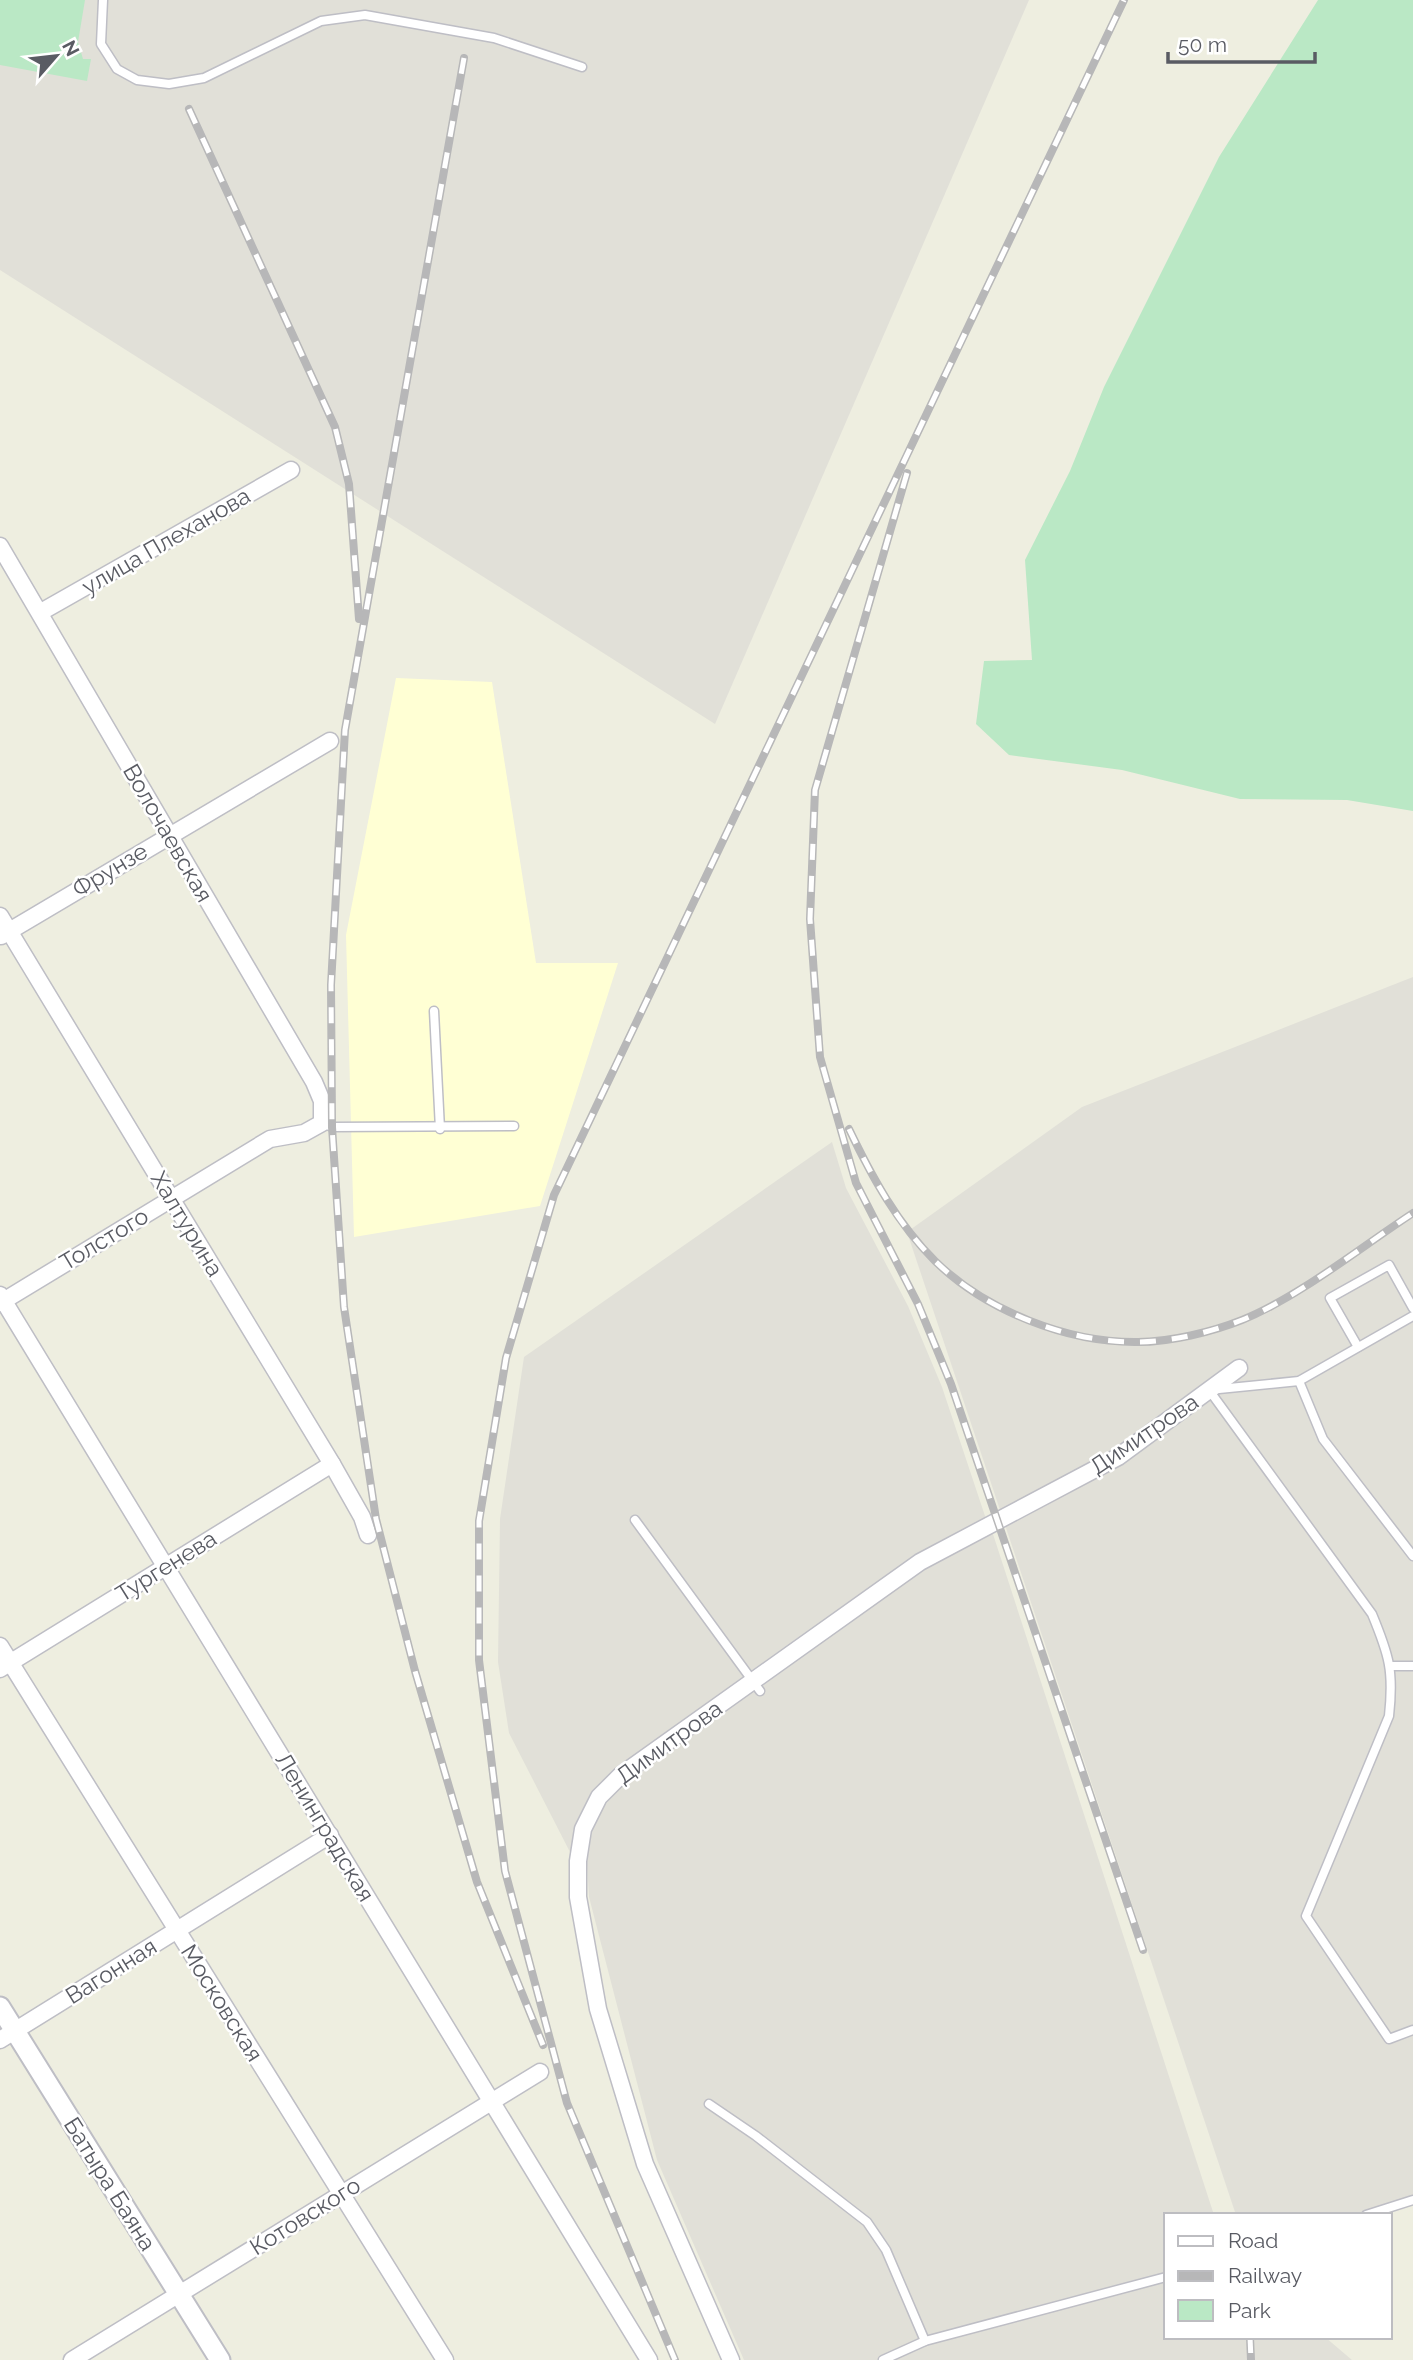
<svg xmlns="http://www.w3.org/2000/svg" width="1413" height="2360" viewBox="0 0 1413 2360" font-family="Raleway,sans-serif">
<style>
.commercial{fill:#ffffd4}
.industrial{fill:#e1e0d8}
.green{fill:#bae8c5}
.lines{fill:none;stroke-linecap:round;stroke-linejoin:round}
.service-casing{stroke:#bebec5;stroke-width:11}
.minor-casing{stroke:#bebec5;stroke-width:19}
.tertiary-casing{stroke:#bebec5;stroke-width:23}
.service{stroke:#fff;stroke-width:8}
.minor{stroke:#fff;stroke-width:16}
.tertiary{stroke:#fff;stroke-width:19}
.rail-casing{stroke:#b7b7b8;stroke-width:8}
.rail{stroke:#fff;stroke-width:5;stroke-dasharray:16;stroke-linecap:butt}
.labels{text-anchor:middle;stroke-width:5;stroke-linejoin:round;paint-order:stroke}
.street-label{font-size:23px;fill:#595b63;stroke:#fff}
</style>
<rect width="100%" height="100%" fill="#eeeee0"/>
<polygon class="commercial" points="396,678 492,682 536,963 618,963 540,1206 354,1237 346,935"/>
<g class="industrial">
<polygon points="0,0 1029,0 715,724 0,270"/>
<polygon points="1413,977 1413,2204 1373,2215 1236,2215 907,1232 1082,1107"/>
<polygon points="832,1142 846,1188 908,1306 942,1387 986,1519 593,1794 576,1826 572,1856 509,1733 498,1662 500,1519 524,1357"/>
<polygon points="992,1531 1214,2215 1166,2215 1166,2337 1325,2337 1352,2360 744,2360 657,2160 589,1897 587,1862 592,1830 606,1804 626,1780 923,1567"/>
</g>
<g class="green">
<polygon points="0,0 85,0 78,42 83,59 91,59 87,81 0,65"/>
<polygon points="1318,0 1413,0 1413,811 1347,800 1240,799 1122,770 1009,755 976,724 984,661 1032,660 1025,560 1070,471 1104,387 1219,157"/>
</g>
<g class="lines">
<g class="service-casing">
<g id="service">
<polyline points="103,0 101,44 117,69 137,80 169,84 204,78 321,21 365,15 494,38 582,67"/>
<polyline points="434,1011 440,1129"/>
<polyline points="322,1123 332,1127 514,1126"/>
<path d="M1413,1316L1299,1381L1209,1390L1372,1614C1389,1655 1394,1671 1389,1716L1306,1916L1389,2039L1413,2030"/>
<polyline points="1358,1347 1330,1298 1389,1265 1413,1308"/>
<polyline points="1299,1381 1323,1439 1413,1556"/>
<polyline points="635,1520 760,1691"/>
<polyline points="1390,1666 1413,1666"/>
<polyline points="709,2104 756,2136 867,2222 886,2250 925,2341"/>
<polyline points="1366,2215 1413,2200"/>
<polyline points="883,2360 925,2341 1166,2277"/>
</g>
</g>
<g class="minor-casing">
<g id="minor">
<polyline points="0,546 314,1082 322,1101 322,1123 304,1133 270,1139 0,1303"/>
<polyline points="41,612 291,470"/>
<polyline points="0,916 332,1464 362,1517 368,1535"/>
<polyline points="1,936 330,741"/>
<polyline points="0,1295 649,2360"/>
<polyline points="0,1646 445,2360"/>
<polyline points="0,1669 332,1464"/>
<polyline points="0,2040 330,1835"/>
<polyline points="72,2360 540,2072"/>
<polyline points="731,2360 645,2164 598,2009 578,1897 578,1861 583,1829 599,1797 621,1775 920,1562 1118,1457 1239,1368"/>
</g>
</g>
<g class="tertiary-casing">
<polyline id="tertiary" points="0,2007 220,2360"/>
</g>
<use href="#service" class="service"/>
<use href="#minor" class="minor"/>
<use href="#tertiary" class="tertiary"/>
<g class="rail-casing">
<g id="rail">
<polyline points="464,58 345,730 331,985 332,1127 344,1307 376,1519 415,1671 477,1882 543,2045"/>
<polyline points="189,109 335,427 349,484 359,619"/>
<polyline points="907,473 815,790 810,919 820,1057 856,1183 918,1304 951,1384 1143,1950"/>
<path d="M849,1129C872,1177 897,1223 935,1261C986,1311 1068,1343 1138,1342C1170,1342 1212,1332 1242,1320C1299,1297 1361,1247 1413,1213"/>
<polyline points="1250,2337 1251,2360"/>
<polyline points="675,2360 567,2103 505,1871 479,1660 479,1521 506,1358 554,1195 1124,0"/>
</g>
</g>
<use href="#rail" class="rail"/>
</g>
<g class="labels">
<g class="street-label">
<text transform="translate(166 541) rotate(-30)" y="8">улица Плеханова</text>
<text transform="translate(168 833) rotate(60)" y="8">Волочаевская</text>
<text transform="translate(110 870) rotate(-31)" y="8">Фрунзе</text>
<text transform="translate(187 1224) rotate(59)" y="8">Халтурина</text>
<text transform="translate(104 1239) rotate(-31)" y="8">Толстого</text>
<text transform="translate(1144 1434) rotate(-34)" y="8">Димитрова</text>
<text transform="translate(166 1566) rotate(-32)" y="8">Тургенева</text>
<text transform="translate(669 1742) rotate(-36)" y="8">Димитрова</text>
<text transform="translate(325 1827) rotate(59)" y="8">Ленинградская</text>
<text transform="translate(111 1971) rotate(-32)" y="8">Вагонная</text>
<text transform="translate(222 2003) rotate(58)" y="8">Московская</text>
<text transform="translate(110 2184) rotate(58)" y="8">Батыра Баяна</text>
<text transform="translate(305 2216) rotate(-32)" y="8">Котовского</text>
</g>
</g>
<rect x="1164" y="2213" width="228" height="126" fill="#ffffff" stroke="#bdbdc1" stroke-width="2"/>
<rect x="1178" y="2236" width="35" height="10" fill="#ffffff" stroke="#bdbdc1" stroke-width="2"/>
<text x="1228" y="2248" font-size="21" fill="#595b63">Road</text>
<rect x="1178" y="2271" width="35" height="10" fill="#b7b7b8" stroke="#bdbdc1" stroke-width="2"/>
<text x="1228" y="2283" font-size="21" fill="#595b63">Railway</text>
<rect x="1178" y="2300" width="35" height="21" fill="#bae8c5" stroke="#bdbdc1" stroke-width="2"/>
<text x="1228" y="2318" font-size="21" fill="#595b63">Park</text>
<g transform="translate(56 56) rotate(62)" stroke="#ffffff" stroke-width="5" paint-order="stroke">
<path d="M0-5L12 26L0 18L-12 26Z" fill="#595b63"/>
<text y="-10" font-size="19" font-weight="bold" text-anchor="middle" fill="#595b63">N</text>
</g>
<path d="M1168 52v10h147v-10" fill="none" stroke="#595b63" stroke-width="3.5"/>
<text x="1178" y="52" font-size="21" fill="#595b63" stroke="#ffffff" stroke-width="5" paint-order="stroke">50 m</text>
</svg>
